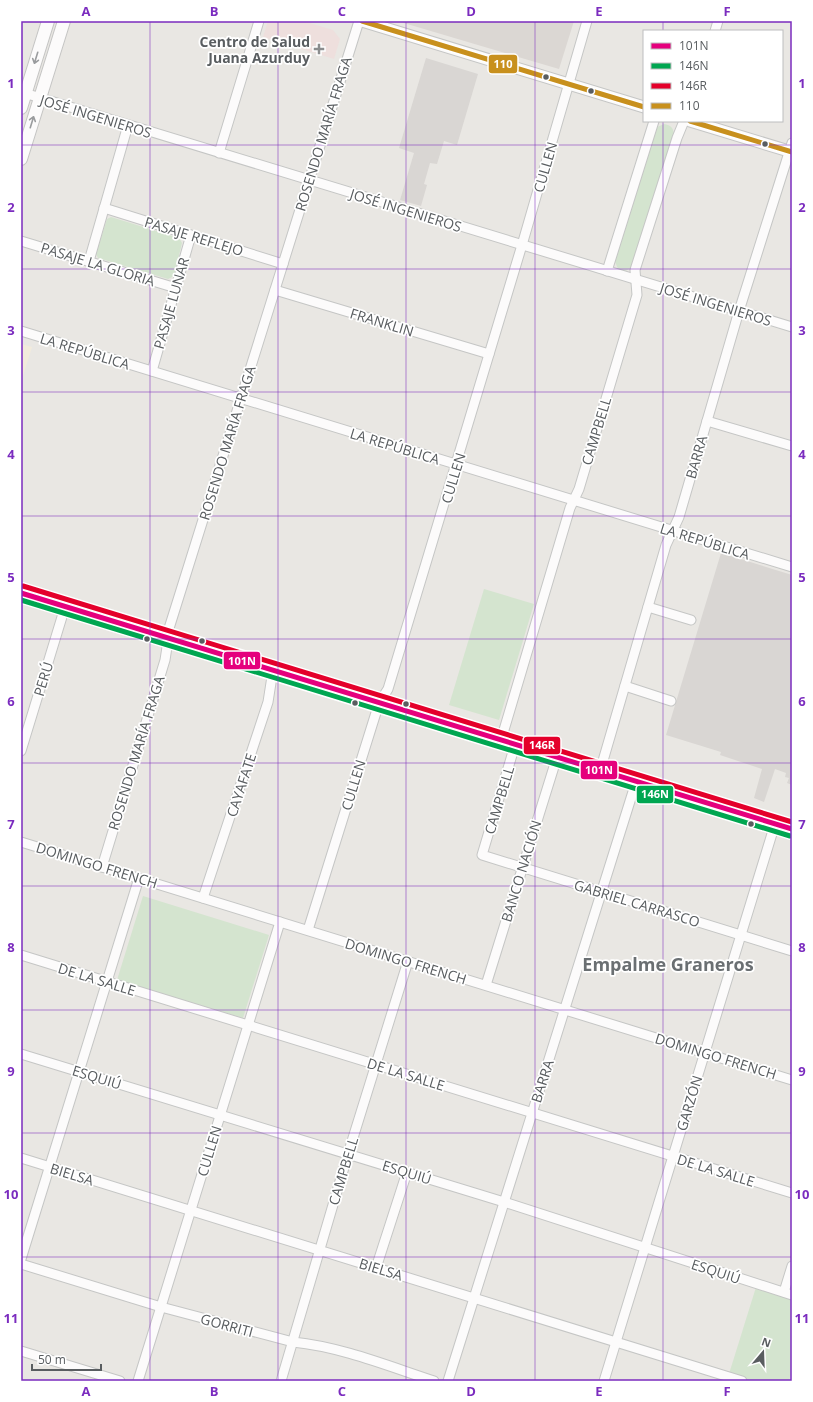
<svg xmlns="http://www.w3.org/2000/svg" width="813" height="1402" viewBox="0 0 813 1402" font-family="'Open Sans',sans-serif">
<style>
.commercial{fill:#f2ebdc}
.industrial{fill:#d9d6d3}
.education{fill:#dbd7d3}
.medical{fill:#eedfdd}
.green{fill:#d4e4cf}
.lines{fill:none;stroke-linecap:round;stroke-linejoin:round}
.minor-casing{stroke:#c5c6c5;stroke-width:11}
.tertiary-casing{stroke:#c5c6c5;stroke-width:13}
.secondary-casing{stroke:#c5c5c4;stroke-width:14}
.minor{stroke:#fcfbfb;stroke-width:9}
.tertiary{stroke:#fcfbfb;stroke-width:11}
.secondary{stroke:#fcfbfb;stroke-width:12}
.bus-1-casing{stroke:#fff;stroke-width:8}
.bus-2-casing{stroke:#fff;stroke-width:8}
.bus-3-casing{stroke:#fff;stroke-width:8}
.bus-4-casing{stroke:#fff;stroke-width:8}
.bus-1{stroke:#e5007d;stroke-width:5}
.bus-2{stroke:#00a651;stroke-width:5}
.bus-3{stroke:#e4002b;stroke-width:5}
.bus-4{stroke:#c8901d;stroke-width:5}
.oneway{stroke:#9a9c9e}
.grid{fill:none;stroke:#7b2cbf;stroke-width:1;stroke-opacity:0.55}
.poi-dot{fill:#8b8d8e;stroke:#fff;stroke-width:1.5}
.bus-dot{fill:#595d60;stroke:#fff;stroke-width:1.5}
.labels{text-anchor:middle;dominant-baseline:central;stroke-width:3.5;stroke-linejoin:round;paint-order:stroke}
.poi-label{font-size:14px;font-weight:bold;fill:#595d60;stroke:#fff;text-anchor:end}
.street-label{font-size:14px;fill:#595d60;stroke:#fff}
.district-label{font-size:18px;font-weight:bold;fill:#6a6f72;stroke:#fff}
.line-badge{stroke:#fff;stroke-width:1.5}
.badge-label{font-size:11px;text-anchor:middle;font-weight:bold;fill:#fff}
.neatline{fill:none;stroke:#7b2cbf;stroke-width:1.5}
.grid-label{font-size:13px;text-anchor:middle;font-weight:bold;fill:#7b2cbf}
</style>
<rect width="100%" height="100%" fill="#e9e7e3"/>
<polygon class="commercial" points="21,344 32,347 21,382"/>
<g class="industrial">
<polygon points="426,58 478,74 457,145 444,141 437,164 430,163 424,184 427,185 421,206 400,200 414,153 399,148"/>
<polygon points="721,553 792,575 792,785 787,783 789,778 785,777 786,773 775,769 764,802 754,798 762,769 720,755 721,752 666,735"/>
</g>
<polygon class="education" points="397,21 574,21 559,69"/>
<polygon class="medical" points="268,21 303,21 333,30 340,39 334,59 263,37"/>
<g class="green">
<path d="M664 124C670 125 673 127 674 134L631 267C627 272 623 271 618 269L614 259 655 128Z"/>
<polygon points="111,217 179,238 182,243 174,276 168,279 98,258 96,254 107,219"/>
<polygon points="484,589 534,604 499,720 449,705"/>
<polygon points="143,896 269,935 243,1018 117,980"/>
<polygon points="757,1284 792,1295 792,1371 789,1381 742,1381 728,1377"/>
</g>
<g class="lines">
<defs>
<g id="minor">
<polyline points="715,31 718,21"/>
<polyline points="21,92 792,327"/>
<polyline points="219,153 259,21"/>
<polyline points="104,208 283,264"/>
<polyline points="21,241 176,288"/>
<polyline points="89,261 128,125"/>
<polyline points="607,271 654,121"/>
<polyline points="275,290 489,354"/>
<polyline points="21,331 792,567"/>
<polyline points="152,371 191,235"/>
<polyline points="707,421 792,446"/>
<polyline points="648,607 691,620"/>
<polyline points="625,686 671,701"/>
<polyline points="501,740 570,508 579,489 637,295 635,270 677,138 684,121"/>
<polyline points="515,745 482,855 792,951"/>
<polyline points="21,751 65,607"/>
<polyline points="600,771 666,545 679,517 739,311 792,143"/>
<polyline points="21,842 792,1080"/>
<polyline points="102,867 165,660 167,647 166,638 359,21"/>
<polyline points="203,898 268,702 273,670"/>
<polyline points="308,930 379,703 388,689 522,245 587,21"/>
<polyline points="21,955 792,1193"/>
<polyline points="486,985 557,757"/>
<polyline points="21,1054 504,1202 792,1295"/>
<polyline points="21,1158 742,1381"/>
<polyline points="21,1259 139,878"/>
<path d="M21 1264 161 1307 293 1342C342 1347 388 1366 434 1381"/>
<polyline points="376,1268 407,1172"/>
<polyline points="784,1292 792,1266"/>
<polyline points="21,1351 120,1381"/>
<polyline points="138,1381 280,922"/>
<polyline points="281,1381 348,1154 408,961"/>
<polyline points="448,1381 636,782"/>
<polyline points="604,1381 775,824"/>
</g>
<g id="tertiary">
<polyline points="362,21 644,107"/>
<polyline points="690,121 792,152"/>
</g>
<g id="secondary">
<polyline points="21,108 48,21"/>
<polyline points="21,159 64,21"/>
<polyline points="21,593 792,829"/>
</g>
</defs>
<use href="#minor" class="minor-casing"/>
<use href="#tertiary" class="tertiary-casing"/>
<use href="#secondary" class="secondary-casing"/>
<use href="#minor" class="minor"/>
<use href="#tertiary" class="tertiary"/>
<use href="#secondary" class="secondary"/>
<defs>
<polyline id="bus-1" points="21,593 792,829"/>
<polyline id="bus-2" points="21,600 790,836"/>
<polyline id="bus-3" points="23,586 792,822"/>
<g id="bus-4">
<polyline points="362,21 644,107"/>
<polyline points="690,121 792,152"/>
</g>
</defs>
<use href="#bus-1" class="bus-1-casing"/>
<use href="#bus-2" class="bus-2-casing"/>
<use href="#bus-3" class="bus-3-casing"/>
<use href="#bus-4" class="bus-4-casing"/>
<use href="#bus-1" class="bus-1"/>
<use href="#bus-2" class="bus-2"/>
<use href="#bus-3" class="bus-3"/>
<use href="#bus-4" class="bus-4"/>
</g>
<defs><path id="oneway-shaft" d="M-6 0H5M1.5-3L5.5 0L1.5 3" fill="none" stroke-width="1.6" stroke-linecap="round" stroke-linejoin="round"/></defs>
<g class="oneway">
<use href="#oneway-shaft" transform="translate(36 58) rotate(107)"/>
<use href="#oneway-shaft" transform="translate(32 122) rotate(-73)"/>
</g>
<path class="grid" d="M150 21V1381M278 21V1381M406 21V1381M535 21V1381M663 21V31M663 121V1381M21 145H792M21 269H792M21 392H792M21 516H792M21 639H792M21 763H792M21 886H792M21 1010H792M21 1133H792M21 1257H792"/>
<path class="poi-dot" d="M317 43h4v4h4v4h-4v4h-4v-4h-4v-4h4z"/>
<g class="bus-dot">
<circle cx="546" cy="77" r="3.5"/>
<circle cx="591" cy="91" r="3.5"/>
<circle cx="765" cy="144" r="3.5"/>
<circle cx="147" cy="639" r="3.5"/>
<circle cx="202" cy="641" r="3.5"/>
<circle cx="355" cy="703" r="3.5"/>
<circle cx="406" cy="704" r="3.5"/>
<circle cx="751" cy="824" r="3.5"/>
</g>
<g class="labels">
<g class="poi-label">
<text x="310" y="41">Centro de Salud<tspan x="310" dy="16">Juana Azurduy</tspan></text>
</g>
<g class="street-label">
<text transform="translate(96 116) rotate(17)">JOSÉ INGENIEROS</text>
<text transform="translate(323 134) rotate(-73)">ROSENDO MARÍA FRAGA</text>
<text transform="translate(545 167) rotate(-74)">CULLEN</text>
<text transform="translate(406 210) rotate(17)">JOSÉ INGENIEROS</text>
<text transform="translate(194 236) rotate(17)">PASAJE REFLEJO</text>
<text transform="translate(98 264) rotate(17)">PASAJE LA GLORIA</text>
<text transform="translate(171 303) rotate(-74)">PASAJE LUNAR</text>
<text transform="translate(716 304) rotate(17)">JOSÉ INGENIEROS</text>
<text transform="translate(382 322) rotate(17)">FRANKLIN</text>
<text transform="translate(85 351) rotate(17)">LA REPÚBLICA</text>
<text transform="translate(596 431) rotate(-73)">CAMPBELL</text>
<text transform="translate(227 443) rotate(-73)">ROSENDO MARÍA FRAGA</text>
<text transform="translate(395 446) rotate(17)">LA REPÚBLICA</text>
<text transform="translate(696 457) rotate(-74)">BARRA</text>
<text transform="translate(453 478) rotate(-73)">CULLEN</text>
<text transform="translate(705 541) rotate(17)">LA REPÚBLICA</text>
<text transform="translate(43 679) rotate(-73)">PERÚ</text>
<text transform="translate(136 753) rotate(-73)">ROSENDO MARÍA FRAGA</text>
<text transform="translate(241 785) rotate(-72)">CAYAFATE</text>
<text transform="translate(353 785) rotate(-73)">CULLEN</text>
<text transform="translate(499 800) rotate(-73)">CAMPBELL</text>
<text transform="translate(97 865) rotate(17)">DOMINGO FRENCH</text>
<text transform="translate(521 871) rotate(-73)">BANCO NACIÓN</text>
<text transform="translate(637 903) rotate(17)">GABRIEL CARRASCO</text>
<text transform="translate(406 961) rotate(17)">DOMINGO FRENCH</text>
<text transform="translate(97 979) rotate(17)">DE LA SALLE</text>
<text transform="translate(716 1056) rotate(17)">DOMINGO FRENCH</text>
<text transform="translate(406 1074) rotate(17)">DE LA SALLE</text>
<text transform="translate(97 1077) rotate(17)">ESQUIÚ</text>
<text transform="translate(542 1081) rotate(-72)">BARRA</text>
<text transform="translate(689 1103) rotate(-73)">GARZÓN</text>
<text transform="translate(209 1151) rotate(-73)">CULLEN</text>
<text transform="translate(716 1170) rotate(17)">DE LA SALLE</text>
<text transform="translate(343 1171) rotate(-73)">CAMPBELL</text>
<text transform="translate(407 1172) rotate(17)">ESQUIÚ</text>
<text transform="translate(72 1174) rotate(17)">BIELSA</text>
<text transform="translate(381 1269) rotate(17)">BIELSA</text>
<text transform="translate(716 1271) rotate(18)">ESQUIÚ</text>
<text transform="translate(227 1325) rotate(15)">GORRITI</text>
</g>
<g class="district-label">
<text x="668" y="964">Empalme Graneros</text>
</g>
</g>
<g class="line-badge">
<rect x="488" y="54" width="30" height="20" rx="4" fill="#c8901d"/>
<rect x="223" y="651" width="38" height="19" rx="4" fill="#e5007d"/>
<rect x="523" y="736" width="38" height="19" rx="4" fill="#e4002b"/>
<rect x="580" y="760" width="38" height="20" rx="4" fill="#e5007d"/>
<rect x="636" y="785" width="38" height="19" rx="4" fill="#00a651"/>
</g>
<g class="badge-label">
<text x="503" y="68">110</text>
<text x="242" y="665">101N</text>
<text x="542" y="749">146R</text>
<text x="599" y="774">101N</text>
<text x="655" y="798">146N</text>
</g>
<rect width="813" height="1402" fill="none" stroke="#ffffff" stroke-width="44"/>
<rect x="643" y="30" width="140" height="92" fill="#ffffff" stroke="#bdbebf"/>
<rect x="651" y="43" width="20" height="6" fill="#e5007d" stroke="#bdbebf"/>
<text x="679" y="50" font-size="12" fill="#595d60">101N</text>
<rect x="651" y="63" width="20" height="6" fill="#00a651" stroke="#bdbebf"/>
<text x="679" y="70" font-size="12" fill="#595d60">146N</text>
<rect x="651" y="83" width="20" height="6" fill="#e4002b" stroke="#bdbebf"/>
<text x="679" y="90" font-size="12" fill="#595d60">146R</text>
<rect x="651" y="103" width="20" height="6" fill="#c8901d" stroke="#bdbebf"/>
<text x="679" y="110" font-size="12" fill="#595d60">110</text>
<g transform="translate(763 1352) rotate(19)" stroke="#ffffff" stroke-width="3" paint-order="stroke">
<path d="M0-3L7 15L0 10L-7 15Z" fill="#595d60"/>
<text y="-6" font-size="11" font-weight="bold" text-anchor="middle" fill="#595d60">N</text>
</g>
<path d="M32 1364v6h69v-6" fill="none" stroke="#595d60" stroke-width="2"/>
<text x="38" y="1364" font-size="12" fill="#595d60" stroke="#ffffff" stroke-width="3" paint-order="stroke">50 m</text>
<rect x="22" y="22" width="769" height="1358" class="neatline"/>
<g class="grid-label">
<text x="86" y="16">A</text>
<text x="214" y="16">B</text>
<text x="342" y="16">C</text>
<text x="471" y="16">D</text>
<text x="599" y="16">E</text>
<text x="727" y="16">F</text>
<text x="11" y="88">1</text>
<text x="802" y="88">1</text>
<text x="11" y="212">2</text>
<text x="802" y="212">2</text>
<text x="11" y="335">3</text>
<text x="802" y="335">3</text>
<text x="11" y="459">4</text>
<text x="802" y="459">4</text>
<text x="11" y="582">5</text>
<text x="802" y="582">5</text>
<text x="11" y="706">6</text>
<text x="802" y="706">6</text>
<text x="11" y="829">7</text>
<text x="802" y="829">7</text>
<text x="11" y="952">8</text>
<text x="802" y="952">8</text>
<text x="11" y="1076">9</text>
<text x="802" y="1076">9</text>
<text x="11" y="1199">10</text>
<text x="802" y="1199">10</text>
<text x="11" y="1323">11</text>
<text x="802" y="1323">11</text>
<text x="86" y="1396">A</text>
<text x="214" y="1396">B</text>
<text x="342" y="1396">C</text>
<text x="471" y="1396">D</text>
<text x="599" y="1396">E</text>
<text x="727" y="1396">F</text>
</g>
</svg>
